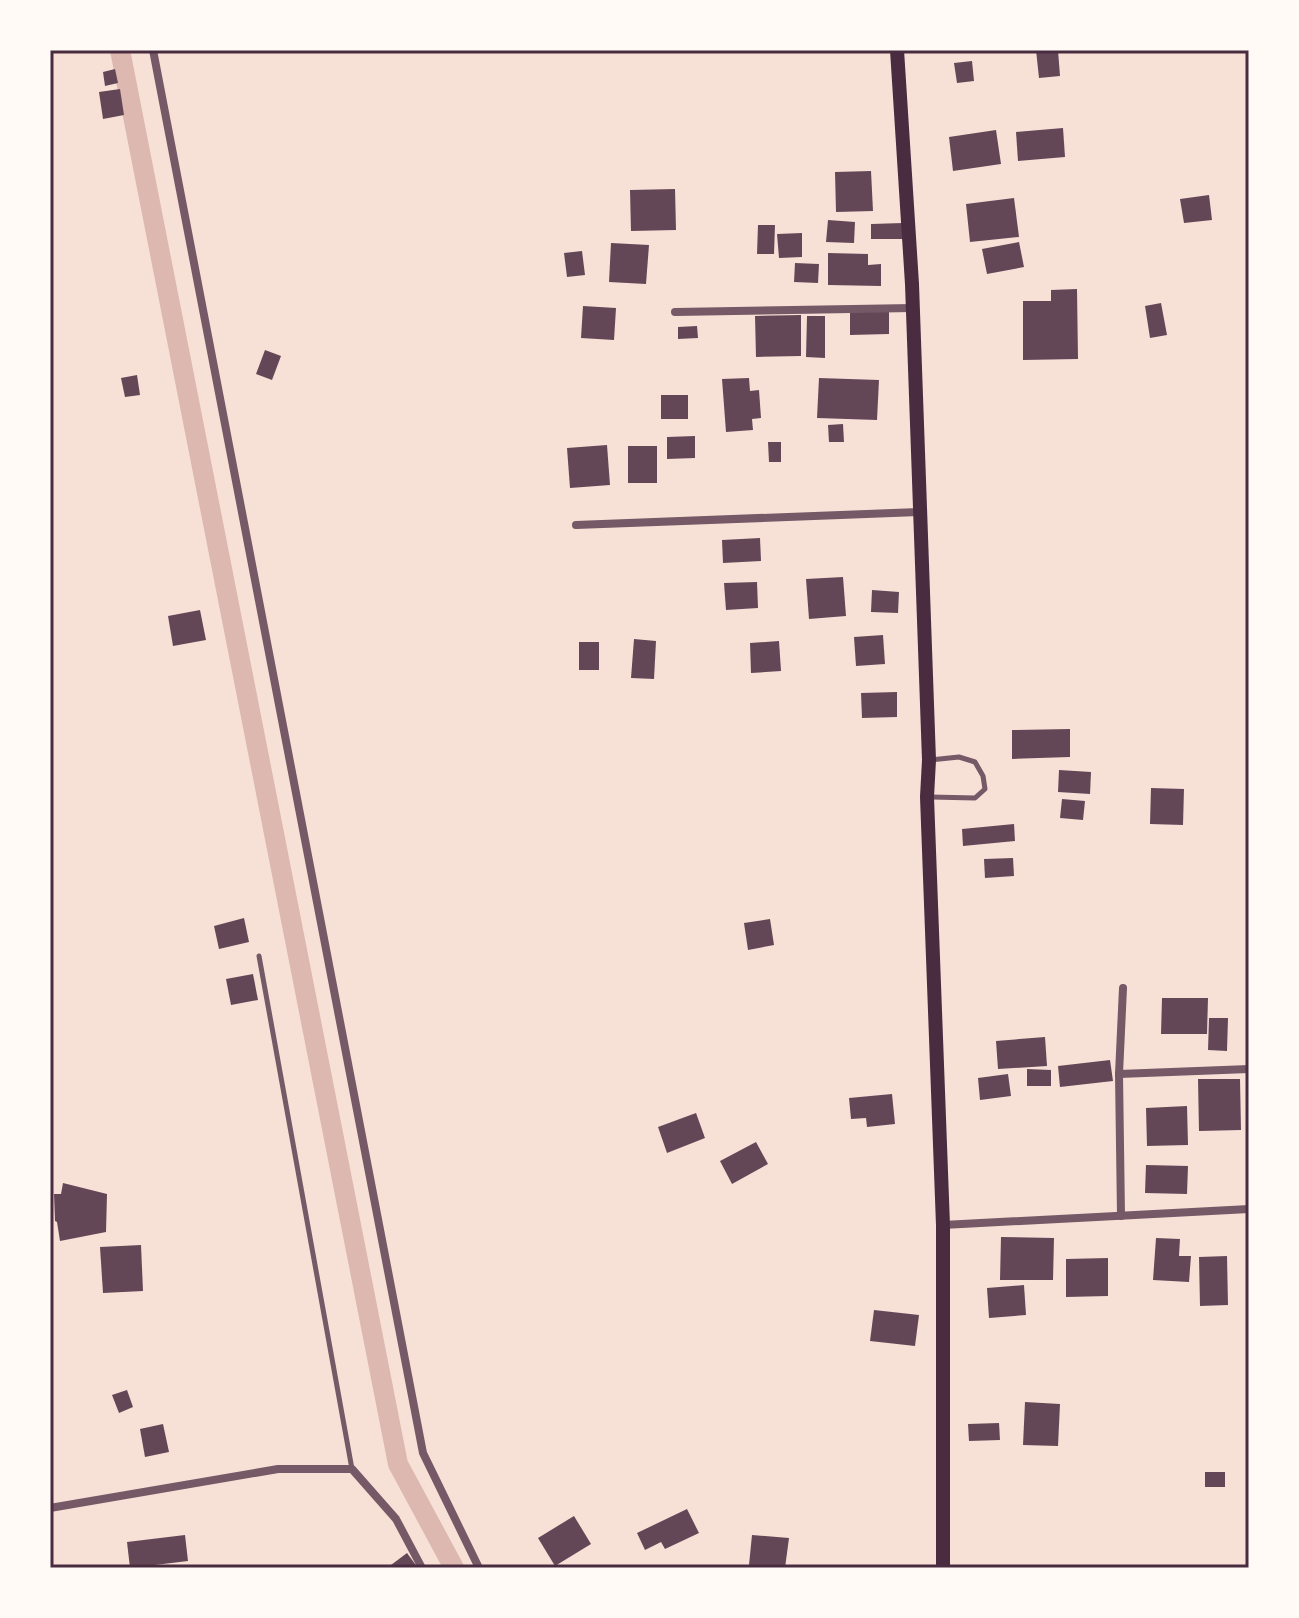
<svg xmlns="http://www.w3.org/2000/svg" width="1299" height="1618" viewBox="0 0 1299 1618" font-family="Overpass,sans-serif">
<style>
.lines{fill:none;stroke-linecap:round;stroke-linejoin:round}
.canal{stroke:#dcb8b0;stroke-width:20}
.building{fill:#644757}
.service{stroke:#755966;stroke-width:5}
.minor{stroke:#755966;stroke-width:8}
.secondary{stroke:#4a2c40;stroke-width:14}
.neatline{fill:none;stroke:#4a2c40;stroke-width:3}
</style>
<rect width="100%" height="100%" fill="#f7e1d7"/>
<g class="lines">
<polyline class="canal" points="120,50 398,1464 454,1568"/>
</g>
<g class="building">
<polygon points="1036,50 1058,50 1060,76 1039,78"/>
<polygon points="972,61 974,81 957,83 954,63"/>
<polygon points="115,69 118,83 105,86 103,72"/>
<polygon points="120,89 124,115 103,119 99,92"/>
<polygon points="1063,128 1065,157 1018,161 1016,132"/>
<polygon points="996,130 1001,164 953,171 949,137"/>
<polygon points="871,171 873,211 836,212 835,172"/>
<polygon points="675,189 676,230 631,231 630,190"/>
<polygon points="1209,195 1212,220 1184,223 1180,199"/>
<polygon points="1014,198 1019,237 970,242 966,204"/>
<polygon points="828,220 855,222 854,243 826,242"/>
<polygon points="903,223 903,239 871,239 871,224"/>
<polygon points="758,225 775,225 774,254 757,254"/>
<polygon points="802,233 802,257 779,258 777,234"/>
<polygon points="1019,242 1024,267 987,274 982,249"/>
<polygon points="611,243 649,245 646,284 609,282"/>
<polygon points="582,251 585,275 567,277 564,253"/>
<polygon points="828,253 868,254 868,265 881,264 881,286 828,285"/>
<polygon points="795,263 819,264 818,283 794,282"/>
<polygon points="1077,289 1078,359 1023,360 1023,301 1051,301 1051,290"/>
<polygon points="1161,303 1167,335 1150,338 1145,306"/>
<polygon points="583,306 616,308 614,340 581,338"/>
<polygon points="850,312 889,312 889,334 850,335"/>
<polygon points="801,315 801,356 756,357 755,316"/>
<polygon points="807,316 825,316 825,358 806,357"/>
<polygon points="697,326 698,338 678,339 678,327"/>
<polygon points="265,350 281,356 272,380 256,374"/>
<polygon points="137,375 140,395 125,397 121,378"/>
<polygon points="749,378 750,391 759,390 761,418 752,419 753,430 726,432 722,379"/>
<polygon points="819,378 879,380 877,420 817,418"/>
<rect x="661" y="395" width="27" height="24"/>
<polygon points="843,424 844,442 829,442 828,425"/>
<polygon points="695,436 695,458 667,459 667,437"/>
<polygon points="768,442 781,442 781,462 769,462"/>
<polygon points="607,445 610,485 570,488 567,448"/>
<rect x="628" y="446" width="29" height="37"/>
<polygon points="760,538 761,561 723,563 722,540"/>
<polygon points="843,577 846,616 809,619 806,579"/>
<polygon points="757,582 758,608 726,610 724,583"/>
<polygon points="872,590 899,592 898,613 871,612"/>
<polygon points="200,610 206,640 173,646 168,616"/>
<polygon points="883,635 885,664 856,666 854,637"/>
<polygon points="634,639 656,641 654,679 631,678"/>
<polygon points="779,641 781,671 751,673 750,643"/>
<rect x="579" y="642" width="20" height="28"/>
<polygon points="897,692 897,717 862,718 861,693"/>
<polygon points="1070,729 1070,757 1012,759 1012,730"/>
<polygon points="1059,770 1091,772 1090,794 1058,792"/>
<polygon points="1151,788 1184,789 1183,825 1150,824"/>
<polygon points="1062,799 1085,801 1083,820 1060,818"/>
<polygon points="1014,824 1015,841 963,846 962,829"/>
<polygon points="1013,858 1014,876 985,878 984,859"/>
<polygon points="244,918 249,942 219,949 214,926"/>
<polygon points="770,919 774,945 748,950 744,923"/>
<polygon points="253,974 258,1000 231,1005 226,979"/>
<polygon points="1162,998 1208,998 1207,1034 1161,1034"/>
<polygon points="1209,1018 1228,1018 1227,1051 1208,1050"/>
<polygon points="1045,1037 1047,1066 998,1069 996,1041"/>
<polygon points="1110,1060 1113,1081 1060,1087 1058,1066"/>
<polygon points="1027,1069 1051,1070 1051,1086 1027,1086"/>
<polygon points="1008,1074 1011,1096 980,1100 978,1078"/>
<polygon points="1198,1079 1240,1079 1241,1130 1199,1131"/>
<polygon points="892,1094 895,1124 867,1127 866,1118 851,1119 849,1098"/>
<polygon points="1187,1106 1188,1145 1147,1146 1146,1108"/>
<polygon points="696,1113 705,1138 667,1153 658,1127"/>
<polygon points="756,1142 768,1164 732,1184 720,1161"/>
<polygon points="1146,1165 1188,1166 1187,1194 1145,1193"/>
<polygon points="63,1183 107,1194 106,1232 60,1241 57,1222 55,1221 54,1194 61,1194"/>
<polygon points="1001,1237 1054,1238 1053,1280 1000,1280"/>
<polygon points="1156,1238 1180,1239 1179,1256 1191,1256 1189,1282 1153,1280"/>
<polygon points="141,1245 143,1291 103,1293 100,1247"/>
<polygon points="1227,1256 1228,1305 1200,1306 1199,1257"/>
<polygon points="1108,1258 1108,1296 1066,1297 1066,1259"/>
<polygon points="1024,1285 1026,1315 989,1318 987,1288"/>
<polygon points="874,1310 919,1315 915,1346 870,1341"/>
<polygon points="127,1390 133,1407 119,1413 112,1395"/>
<polygon points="1025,1402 1060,1404 1058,1446 1023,1445"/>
<polygon points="999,1423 1000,1440 969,1441 968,1424"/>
<polygon points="163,1424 169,1452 145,1457 140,1429"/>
<rect x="1205" y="1472" width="20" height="15"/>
<polygon points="687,1509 699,1533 665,1549 661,1542 645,1550 637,1533"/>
<polygon points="574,1516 591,1544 555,1566 538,1538"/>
<polygon points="185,1535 188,1561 130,1568 127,1542"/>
<polygon points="752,1535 789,1538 785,1568 749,1565"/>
<polygon points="407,1553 418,1568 387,1568"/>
</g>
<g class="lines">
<g class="service">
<polyline points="930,760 959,757 975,762 983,776 985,789 975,798 931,797"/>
<polyline points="259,956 352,1469"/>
</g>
<g class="minor">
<polyline points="153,50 423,1453 479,1568"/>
<polyline points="675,312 913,308"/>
<polyline points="576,525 919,512"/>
<polyline points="1119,1074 1249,1069"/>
<polyline points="1121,1216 1119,1074 1123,988"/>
<polyline points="943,1225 1249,1209"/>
<polyline points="50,1508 278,1469 352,1469 396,1519 422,1568"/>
</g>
<polyline class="secondary" points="897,50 912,284 929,760 927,797 943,1225 943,1568"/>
</g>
<rect width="1299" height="1618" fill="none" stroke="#fffaf5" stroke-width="104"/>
<rect x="52" y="52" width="1195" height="1514" class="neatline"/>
</svg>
